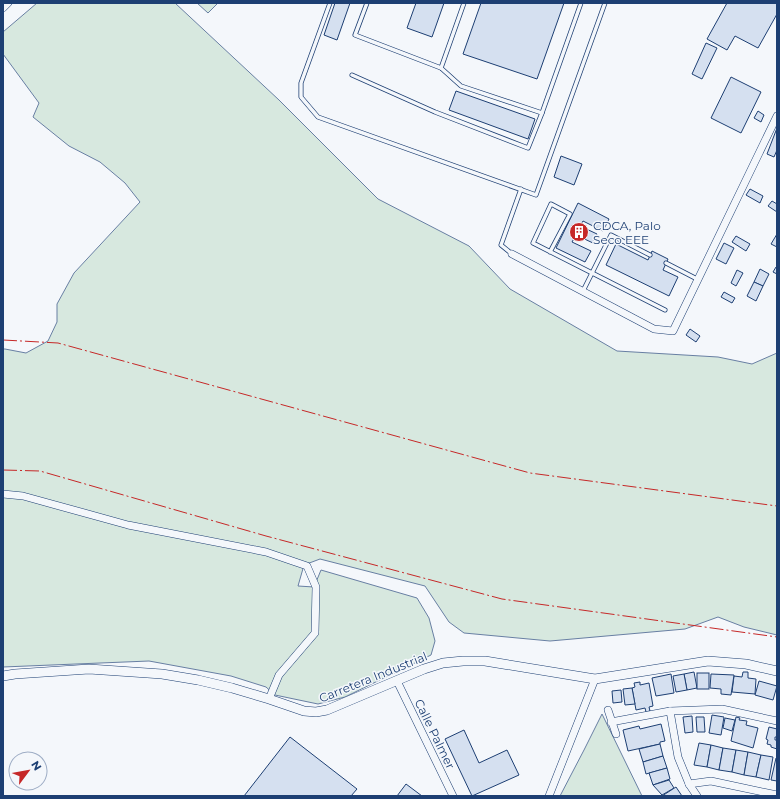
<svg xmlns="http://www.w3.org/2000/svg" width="780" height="799" viewBox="0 0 780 799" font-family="Montserrat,sans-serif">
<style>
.green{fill:#d7e8df;stroke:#687fa3}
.building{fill:#d5e0f0;stroke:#1d3f73}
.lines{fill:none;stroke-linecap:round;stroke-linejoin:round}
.service-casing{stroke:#1d3f73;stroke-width:5}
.minor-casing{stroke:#1d3f73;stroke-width:8}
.tertiary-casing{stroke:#1d3f73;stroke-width:10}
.service{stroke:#f4f7fb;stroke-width:3.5}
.minor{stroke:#f4f7fb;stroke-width:7}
.tertiary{stroke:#f4f7fb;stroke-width:9}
.power{stroke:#c62828;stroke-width:1;stroke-dasharray:14 3 2 3;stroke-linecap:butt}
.labels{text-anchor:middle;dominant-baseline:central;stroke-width:3;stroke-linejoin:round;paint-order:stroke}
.poi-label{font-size:12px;fill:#1d3f73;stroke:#f4f7fb;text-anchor:start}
.street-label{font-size:12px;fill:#1d3f73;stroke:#f4f7fb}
</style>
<rect width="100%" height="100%" fill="#f4f7fb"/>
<g class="green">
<polygon points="37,3 175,3 279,100 378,199 469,246 510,289 617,351 718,357 752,364 777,353 777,635 744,627 718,617 685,629 550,641 464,633 449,622 425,586 320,559 304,565 298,586 314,587 321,570 417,598 429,618 435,641 431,655 345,697 318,704 275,695 266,687 231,676 149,661 3,667 3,349 5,349 26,353 48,341 57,322 57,304 74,273 140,202 125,183 100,162 69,146 33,117 39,103 3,54 3,32"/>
<polygon points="197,3 218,3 208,13"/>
<polygon points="602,714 642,796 560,796 584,750"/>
</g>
<g class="building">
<polygon points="335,3 350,3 337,40 324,35"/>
<polygon points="416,3 444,3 432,37 407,28"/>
<polygon points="481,3 564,3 537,79 463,54"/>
<polygon points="727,3 777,3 777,14 758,48 735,36 727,50 707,39"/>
<polygon points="706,43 717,48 702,79 692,74"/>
<polygon points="731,77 761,92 741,133 711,118"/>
<polygon points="456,91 535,119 528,139 449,110"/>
<polygon points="758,111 764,115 761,122 754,118"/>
<polygon points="777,128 777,150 774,157 767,154"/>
<polygon points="561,156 582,164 574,185 554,177"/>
<polygon points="750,189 763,196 760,203 746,195"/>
<polygon points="772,201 777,204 777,212 768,206"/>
<polygon points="578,203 609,219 603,231 583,221 580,226 597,234 593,243 576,235 572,242 591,251 585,262 556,248"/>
<polygon points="777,234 777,247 771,244"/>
<polygon points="736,236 750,244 746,251 732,242"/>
<polygon points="724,243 734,248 726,264 716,259"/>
<polygon points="616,244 648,260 652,251 668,259 663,270 678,277 669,296 606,265"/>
<polygon points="776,267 777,267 777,274 773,272"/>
<polygon points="760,269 769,274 763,286 754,282"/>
<polygon points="737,270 743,273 736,286 731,283"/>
<polygon points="754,282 763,286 756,301 747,296"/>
<polygon points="724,292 735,298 732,303 721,297"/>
<polygon points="690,329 700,336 696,342 686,335"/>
<polygon points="694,672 697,688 687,690 684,674"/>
<polygon points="743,672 748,672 748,678 756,679 755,694 732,692 734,676 742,677"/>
<rect x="697" y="673" width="12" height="16"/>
<polygon points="671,674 674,693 656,696 652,678"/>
<polygon points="684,674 687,690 676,692 673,676"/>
<polygon points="711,674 734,675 731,695 721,694 721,689 710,688"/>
<polygon points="759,681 777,686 773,700 755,695"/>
<polygon points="640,682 640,685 649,683 653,706 649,707 650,711 646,712 645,708 636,710 632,688 635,687 634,683"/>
<polygon points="632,688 635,704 625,705 623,689"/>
<polygon points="621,690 622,702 613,703 612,691"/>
<polygon points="712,715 724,717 721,735 709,733"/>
<polygon points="692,716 693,732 685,733 683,717"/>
<polygon points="696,717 704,717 705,732 697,732"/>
<polygon points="736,717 740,718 739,720 747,721 746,725 758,728 753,748 731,741"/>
<polygon points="725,718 735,720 732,731 723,728"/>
<polygon points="661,724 665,741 660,742 660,744 628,751 623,730 639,726 640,729"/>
<polygon points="769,727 777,729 777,737 775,737 775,740 777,740 777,749 771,747 771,745 767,744 768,740 766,739"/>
<polygon points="464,730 479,763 507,750 519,775 472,796 445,739"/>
<polygon points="290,737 357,789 351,796 244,796"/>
<polygon points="699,743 711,745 707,767 694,765"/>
<polygon points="660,744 663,756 643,762 639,749"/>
<polygon points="711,745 723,748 719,770 707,767"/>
<polygon points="723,748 736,750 732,772 719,770"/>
<polygon points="736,750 748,752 744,775 732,772"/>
<polygon points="748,752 761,755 756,777 744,775"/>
<polygon points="761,755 773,757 769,780 756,777"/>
<polygon points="663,756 667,768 646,774 643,762"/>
<polygon points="776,758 777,758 777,781 771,780"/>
<polygon points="667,768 670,779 653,785 649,773"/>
<polygon points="669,780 674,788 662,795 653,785"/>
<polygon points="406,784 422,796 397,796"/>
<polygon points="676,787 682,796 662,796"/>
</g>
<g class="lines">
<defs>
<g id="service">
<polyline points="330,3 301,83 301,97 318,117 536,195 605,3"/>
<polyline points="367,3 355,35 441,68 464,3"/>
<polyline points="441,68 461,86 542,113"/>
<polyline points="352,75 435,112 528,148 542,113 581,3"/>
<polyline points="550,252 570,214 551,204 533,243 665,310"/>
<polyline points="512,254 501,245 521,189"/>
<polyline points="666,263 697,279"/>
<polyline points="583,291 611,235 650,255"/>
</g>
<g id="minor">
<polyline points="3,8 8,3"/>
<polyline points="512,254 654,329 673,331 777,116"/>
<polyline points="3,494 23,496 128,525 266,552 307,566 316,587 315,633 279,675 269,699"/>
<polyline points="397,681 453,796"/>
<polyline points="608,710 616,734"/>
<polyline points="670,711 678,757 689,784 697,796"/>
<polyline points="611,722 670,711 722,709 777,721"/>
<polyline points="689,784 711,781 777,795"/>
<polyline points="549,796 595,679"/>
</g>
<polyline id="tertiary" points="3,676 15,674 89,669 162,674 198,680 232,688 269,699 304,711 316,712 327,710 424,669 443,663 463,661 485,661 595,679 708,661 746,664 777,671"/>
</defs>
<use href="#service" class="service-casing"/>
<use href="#minor" class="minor-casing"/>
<use href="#tertiary" class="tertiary-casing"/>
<use href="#service" class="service"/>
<use href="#minor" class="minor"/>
<use href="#tertiary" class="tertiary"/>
<g class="power">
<polyline points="3,340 58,343 530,473 777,506"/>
<polyline points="3,470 40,471 266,536 502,599 777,637"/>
</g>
</g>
<defs>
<symbol id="building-disc" viewBox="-11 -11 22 22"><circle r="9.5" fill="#c62828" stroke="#f4f7fb"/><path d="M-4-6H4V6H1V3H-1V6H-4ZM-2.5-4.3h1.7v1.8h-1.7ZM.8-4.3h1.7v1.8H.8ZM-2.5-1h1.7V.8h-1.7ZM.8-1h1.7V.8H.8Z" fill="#fff"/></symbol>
</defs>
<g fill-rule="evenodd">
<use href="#building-disc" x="568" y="221" width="22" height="22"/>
</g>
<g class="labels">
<g class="poi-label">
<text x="593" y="225">CDCA, Palo<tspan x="593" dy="14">Seco EEE</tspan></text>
</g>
<g class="street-label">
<text transform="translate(373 677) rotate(-22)">Carretera Industrial</text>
<text transform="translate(435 734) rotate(64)">Calle Palmer</text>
</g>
</g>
<rect width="780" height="799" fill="none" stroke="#1d3f73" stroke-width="8"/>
<g transform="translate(28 771) rotate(58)"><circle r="19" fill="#f4f7fb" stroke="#9eadc5"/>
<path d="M0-3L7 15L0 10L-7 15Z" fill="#c62828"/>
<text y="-6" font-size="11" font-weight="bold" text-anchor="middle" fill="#1d3f73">N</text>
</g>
</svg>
